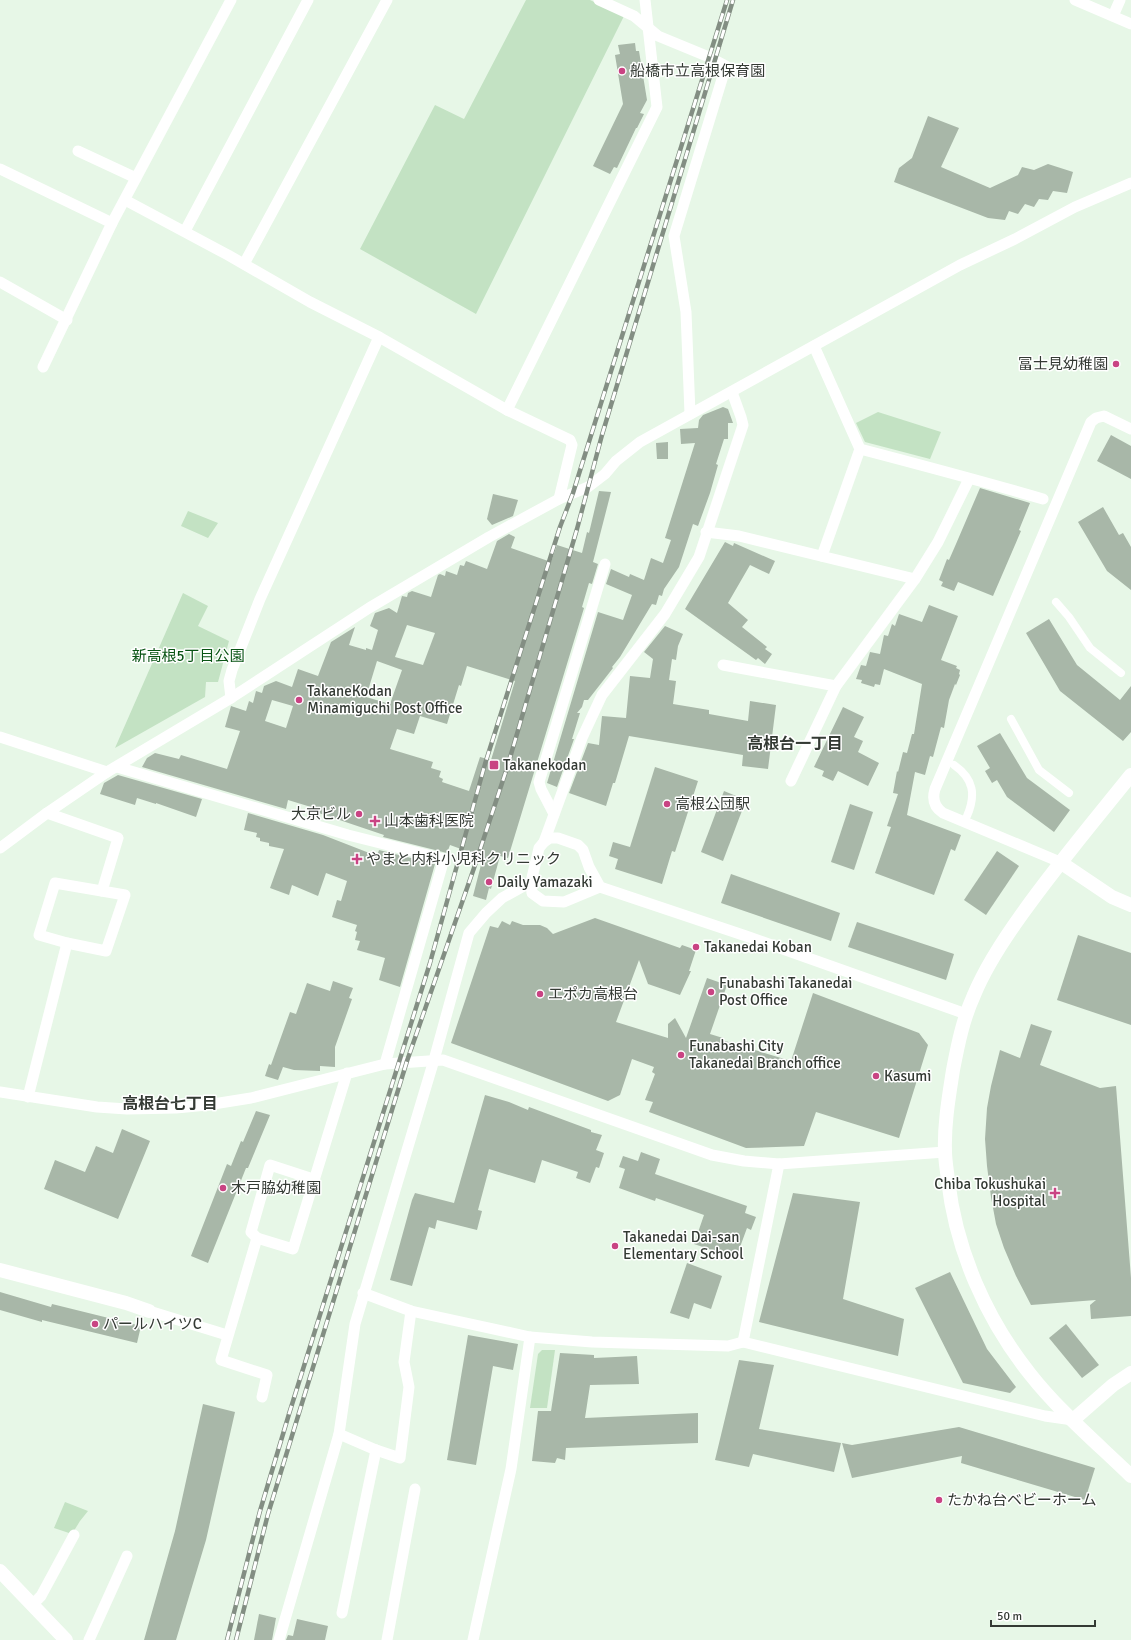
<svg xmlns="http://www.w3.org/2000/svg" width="1131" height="1640" viewBox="0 0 1131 1640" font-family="Signika,'Noto Sans JP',sans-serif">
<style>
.green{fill:#c3e2c3}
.building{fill:#a8b7a8;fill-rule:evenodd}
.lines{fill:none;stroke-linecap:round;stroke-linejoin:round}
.pedestrian{stroke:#fff;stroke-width:8}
.minor{stroke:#fff;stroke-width:11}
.tertiary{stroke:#fff;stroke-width:14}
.rail-casing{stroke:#838e83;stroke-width:4.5}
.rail{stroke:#fff;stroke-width:3;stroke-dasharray:9;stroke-linecap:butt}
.poi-dot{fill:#c94383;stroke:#fff;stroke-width:1.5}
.labels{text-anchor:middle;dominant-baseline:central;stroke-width:3;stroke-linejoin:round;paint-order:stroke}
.poi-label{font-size:15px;fill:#343a34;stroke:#fff;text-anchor:start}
.park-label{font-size:15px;fill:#095414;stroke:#fff}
.neighbourhood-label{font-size:16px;font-weight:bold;fill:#343a34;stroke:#fff}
</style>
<rect width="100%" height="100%" fill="#e7f7e7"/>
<g class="green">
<polygon points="526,0 590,0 624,16 476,314 360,249 435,105 464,119"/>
<polygon points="878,412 941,432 930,459 865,442 856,423"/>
<polygon points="188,511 218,523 208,538 181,526"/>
<polygon points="183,593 208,606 198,626 229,641 218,682 206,682 205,697 115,748"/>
<polygon points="542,1350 555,1350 547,1408 530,1408 538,1354"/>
<polygon points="65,1502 88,1511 80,1521 72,1534 54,1528"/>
</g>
<g class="building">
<polygon points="635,43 636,51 639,51 647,100 640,113 644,114 637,128 636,128 617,168 614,167 610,174 593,166 623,104 615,55 620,54 618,45"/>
<polygon points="928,116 959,128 941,167 990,188 1018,175 1022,167 1034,170 1048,164 1073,172 1067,193 1053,191 1048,200 1039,199 1034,207 1025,204 1018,214 1009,211 1005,220 988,218 894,182 899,168 912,158"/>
<polygon points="723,407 728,409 733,423 728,423 728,439 724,439 716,464 718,465 710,493 698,526 693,524 679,567 664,589 662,596 659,595 656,605 652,604 620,657 612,667 613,668 588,700 584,700 582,707 577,713 580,713 572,739 574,739 557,787 547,783 598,612 623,620 632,595 606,584 611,569 629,577 630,574 644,580 651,558 663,563 671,540 665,538 695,443 681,444 680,429 698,428 699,420 703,415"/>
<polygon points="1111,435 1131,446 1131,479 1097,461"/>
<polygon points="668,442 668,459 657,459 656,443"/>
<polygon points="980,488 1030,503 1019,530 1021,531 993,596 958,582 954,591 941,586 943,582 939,580 947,559 949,560 956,544"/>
<path d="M599 491 611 492 593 562 598 564 592 584 589 583 582 607 584 608 508 858 500 856 491 889 489 888 486 900 473 896 483 857 450 845 447 853 383 837 384 835 310 810 311 807 288 800 286 809 142 767 147 758 155 753 179 759 181 755 227 769 240 731 225 727 231 706 246 711 249 701 253 703 256 691 262 693 264 686 276 681 292 687 298 669 318 676 331 642 355 627 349 645 366 650V648L372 650 378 630 370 626 375 613 389 608 397 613 402 596 407 597 408 593 412 591 431 597 438 575 440 574 445 576 446 571 457 575 460 565 464 566 466 561 487 569 497 541 509 534 515 537 511 548 551 562 557 545 582 553 587 532 589 533ZM407 625 435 633 423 665 395 657ZM377 661 402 670 390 704 366 697ZM467 666 515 681 491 760 480 757 469 791 442 782 443 779 439 777 441 771 431 768 433 762 390 749 397 729 414 734 420 716 447 724 459 685 461 686ZM272 700 293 706 286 728 265 721Z"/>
<polygon points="493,494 518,500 513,516 492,525 487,519"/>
<polygon points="1103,507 1119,535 1123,533 1131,547 1131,590 1107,571 1078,522"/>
<polygon points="725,542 733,546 734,543 775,561 769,574 750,565 728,603 748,620 742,627 767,647 765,649 772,654 765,664 758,658 756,660 685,609"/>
<polygon points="929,605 958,616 941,660 957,666 956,668 960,670 959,674 960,675 956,685 955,684 949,700 944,728 941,727 933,757 930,756 925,775 915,772 907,815 961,835 955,851 951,849 934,895 875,873 891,827 887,826 898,794 893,793 897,771 898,772 903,752 907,753 912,734 914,734 922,684 884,669 880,685 875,684 874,687 861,683 862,680 856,679 861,665 866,666 870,652 880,654 884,635 888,636 892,624 895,626 899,614 922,622"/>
<polygon points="1049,619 1077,665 1120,700 1131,686 1131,732 1123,741 1060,691 1026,633"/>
<polygon points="665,626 683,634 678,646 676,660 672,659 669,680 676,681 673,704 709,710 709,714 748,721 750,701 776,705 768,769 742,766 743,755 629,736 615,783 613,783 606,806 569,793 588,743 599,745 602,716 626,718 630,676 650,678 653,659 644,652"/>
<polygon points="843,707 864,717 854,737 863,741 858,752 879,763 868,786 838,771 833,781 822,776 824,771 814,767"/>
<polygon points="1000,733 1027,778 1070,810 1054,832 1007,797 997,780 992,783 985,771 990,768 977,746"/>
<polygon points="655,767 698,781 675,852 672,851 662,884 615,869 618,859 609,856 613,842 630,847"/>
<polygon points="118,775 202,799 196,817 156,803 156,804 137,798 135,805 100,794 104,783"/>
<polygon points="724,791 746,800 723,861 701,852"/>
<polygon points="850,804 873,812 854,870 831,862"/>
<polygon points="248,813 323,835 377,856 379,850 435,864 400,987 379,980 385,958 357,950 360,941 355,940 357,932 355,931 357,925 332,917 337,900 341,901 347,881 326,873 318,896 292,885 289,895 270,888 284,849 269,846 269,843 260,841 260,838 256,837 257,833 244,830"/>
<polygon points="997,851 1019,866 986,915 964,900"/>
<polygon points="731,874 840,913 831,941 721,903"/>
<polygon points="595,918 680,948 682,945 696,950 689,971 691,971 680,995 648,984 639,960 616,1022 668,1038 668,1024 675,1018 686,1038 707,978 727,985 710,1034 723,1038 722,1040 791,1061 813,993 919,1033 928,1045 899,1138 816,1112 804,1146 746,1148 649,1112 653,1102 645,1100 655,1074 652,1072 654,1067 632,1059 620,1095 608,1101 451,1043 490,926 498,928 502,921 510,925 512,921 523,925 540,925 547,928 553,934"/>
<polygon points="857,922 954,954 946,980 848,947"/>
<polygon points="1078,935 1131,953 1131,1025 1057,1000"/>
<polygon points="333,981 353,988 349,998 352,999 335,1047 335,1067 320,1066 320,1071 294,1070 283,1067 278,1080 265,1076 269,1064 271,1065 290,1012 296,1014 307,983 330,991"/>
<polygon points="1031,1024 1052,1031 1040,1065 1100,1088 1116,1086 1131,1278 1131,1316 1091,1319 1090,1305 1096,1300 1031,1305 1016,1276 1004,1248 996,1224 991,1197 987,1166 985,1139 987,1108 991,1086 1000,1050 1020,1058"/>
<polygon points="485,1095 509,1102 528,1110 529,1107 591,1130 591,1132 602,1135 596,1150 604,1153 599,1168 596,1167 590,1183 576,1178 578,1172 542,1160 535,1183 489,1169 478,1210 482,1211 477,1230 437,1220 435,1229 429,1227 412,1286 390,1280 412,1200 415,1193 454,1203"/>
<polygon points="256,1111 270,1115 248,1168 246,1168 208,1263 191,1256 227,1164 231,1166 241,1141 243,1142"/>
<polygon points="122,1129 150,1141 118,1219 44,1189 55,1160 85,1172 96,1146 113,1153"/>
<polygon points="641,1152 660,1159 655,1174 747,1206 745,1213 756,1217 751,1230 747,1228 736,1258 694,1244 704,1215 656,1198 655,1201 619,1188 625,1169 619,1167 623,1156 638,1161"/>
<polygon points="793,1193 860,1202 843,1299 904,1319 898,1356 759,1322"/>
<polygon points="687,1263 722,1276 711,1309 694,1303 689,1319 670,1313"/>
<polygon points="950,1272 987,1349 1016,1387 1010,1393 963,1383 915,1288"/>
<polygon points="0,1292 51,1307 52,1304 141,1326 137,1343 42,1320 42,1322 0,1310"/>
<polygon points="1066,1324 1099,1365 1082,1378 1049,1338"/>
<polygon points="468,1335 518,1344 513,1370 493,1366 476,1465 447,1460"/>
<polygon points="560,1353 594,1355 594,1358 637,1356 639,1384 590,1385 585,1418 698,1413 698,1443 566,1448 565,1460 557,1458 555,1463 532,1461 538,1411 551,1411"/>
<polygon points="739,1360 774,1365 759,1429 841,1443 834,1472 753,1454 749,1467 715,1460"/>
<polygon points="203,1404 235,1412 206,1540 176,1640 144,1640 175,1531"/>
<polygon points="959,1427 1095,1468 1085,1500 961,1463 962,1456 852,1478 842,1443 852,1445"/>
<polygon points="259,1614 276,1618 272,1640 254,1640"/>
<polygon points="297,1619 328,1626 325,1640 286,1640 288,1635 293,1636"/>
</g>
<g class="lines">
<g class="pedestrian">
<polyline points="1056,602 1069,617 1090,648 1121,673"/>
<polyline points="1011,719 1039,770 1069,793"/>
<path d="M954 765C974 779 976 795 967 816"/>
</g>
<g class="minor">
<polyline points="599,0 634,16 658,36 709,57 726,66 674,236 686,312 690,414"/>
<polyline points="1075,0 1131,24"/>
<polyline points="1113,16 1120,0"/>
<polyline points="78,151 136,178"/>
<polyline points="0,169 112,223"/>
<polyline points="125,200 228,255 310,302 379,337 507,410 570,440 572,445 559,499"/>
<polyline points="185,231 308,0"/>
<polyline points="244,264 387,0"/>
<polyline points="0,282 67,320"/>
<path d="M814 346 860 449C921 465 982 481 1043 499"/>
<polyline points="43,367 112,223 231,0"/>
<polyline points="507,410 657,107 645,0"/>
<polyline points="706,532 739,536 915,579"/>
<polyline points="822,556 860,449"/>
<polyline points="723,665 836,686"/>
<polyline points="231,698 229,681 232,670 260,599 379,337"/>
<polyline points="0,737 107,772"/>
<polyline points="117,767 348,835 444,859 385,1064"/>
<polyline points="791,781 836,686 915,579 938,542 969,479"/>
<polyline points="47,813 118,838 102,891"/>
<polyline points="554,814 541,789 539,782 605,564"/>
<polyline points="544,842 582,738 602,695 665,614 699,557 743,425 741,417 732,392"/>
<polyline points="0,848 47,813 107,772 231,698 369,608 489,537 559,499 588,487 605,474 616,461 640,442 960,265 1015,239 1075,207 1131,183"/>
<path d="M1060 862 943 813C934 807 932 799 935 789L1091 422 1096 418 1104 416 1131 429"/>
<polygon points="55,883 125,895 106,951 67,943 39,935"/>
<polyline points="600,887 589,867 583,850 578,845 558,838 550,838 544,842 539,848 531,882 532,893 543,901 564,902 600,887 746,936 966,1014"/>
<polyline points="0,1092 97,1107 127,1109 176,1108 207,1105 251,1098 385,1064 443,1060 712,1155 744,1161 779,1164 945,1152"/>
<polyline points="28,1097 67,943"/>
<polyline points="257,1238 251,1232 270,1165 313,1179"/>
<polyline points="363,1293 411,1311 530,1337 592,1342 728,1346 743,1342 1045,1416 1073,1420"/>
<polyline points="149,1311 227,1335"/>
<polyline points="743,1342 779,1164"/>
<polyline points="262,1397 267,1375 221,1360 257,1238 293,1249 347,1073"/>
<polyline points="339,1434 376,1450 400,1458 409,1387 404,1362 411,1311"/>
<polyline points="32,1605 41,1596 74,1535"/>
<polyline points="342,1613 376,1450"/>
<polyline points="89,1640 127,1556"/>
<polyline points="279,1640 339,1434 355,1324 434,1060 469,933 486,913 502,898 531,882"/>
<polyline points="387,1640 415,1489"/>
<polyline points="473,1640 511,1469 530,1337"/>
</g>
<g class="tertiary">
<path d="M1131 775C1094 821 1056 866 1022 914 1004 939 986 966 974 995 963 1019 958 1044 953 1070 949 1096 944 1124 945 1151 945 1161 947 1170 948 1180 956 1250 986 1319 1030 1374 1059 1411 1097 1443 1131 1476"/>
<polyline points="1060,862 1112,897 1131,905"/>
<polyline points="0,1270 126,1303 149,1311"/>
<polyline points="1073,1420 1113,1385 1131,1373"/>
<polyline points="0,1571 66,1640"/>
</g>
<defs>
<g id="rail">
<polyline points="227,1640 260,1511 289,1414 430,963 485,764 560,527 573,493 727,0"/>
<polyline points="236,1640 268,1514 407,1061 474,868 507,768 577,529 602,435 733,0"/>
</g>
</defs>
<use href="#rail" class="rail-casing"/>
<use href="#rail" class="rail"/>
</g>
<g class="poi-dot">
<circle cx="622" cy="71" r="4"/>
<circle cx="1116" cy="364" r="4"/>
<circle cx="299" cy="700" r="4"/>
<rect x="489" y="760" width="10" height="10" rx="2"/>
<circle cx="667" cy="804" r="4"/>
<circle cx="359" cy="814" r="4"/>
<path d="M373 815h4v4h4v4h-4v4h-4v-4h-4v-4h4z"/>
<path d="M355 853h4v4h4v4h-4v4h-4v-4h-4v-4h4z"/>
<circle cx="489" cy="882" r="4"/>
<circle cx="696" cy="947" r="4"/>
<circle cx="711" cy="992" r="4"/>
<circle cx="540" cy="994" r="4"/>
<circle cx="681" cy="1055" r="4"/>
<circle cx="876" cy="1076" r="4"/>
<circle cx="223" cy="1188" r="4"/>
<path d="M1053 1187h4v4h4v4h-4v4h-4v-4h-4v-4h4z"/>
<circle cx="615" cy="1246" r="4"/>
<circle cx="95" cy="1324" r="4"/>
<circle cx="939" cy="1500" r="4"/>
</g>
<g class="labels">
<g class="poi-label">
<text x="630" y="71">船橋市立高根保育園</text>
<text x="1108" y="364" text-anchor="end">冨士見幼稚園</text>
<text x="307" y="691">TakaneKodan<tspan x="307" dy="17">Minamiguchi Post Office</tspan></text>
<text x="503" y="765">Takanekodan</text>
<text x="675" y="804">高根公団駅</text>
<text x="351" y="814" text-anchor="end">大京ビル</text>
<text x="384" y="821">山本歯科医院</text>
<text x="366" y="859">やまと内科小児科クリニック</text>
<text x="497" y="882">Daily Yamazaki</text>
<text x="704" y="947">Takanedai Koban</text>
<text x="719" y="983">Funabashi Takanedai<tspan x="719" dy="17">Post Office</tspan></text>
<text x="548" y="994">エポカ高根台</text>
<text x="689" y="1046">Funabashi City<tspan x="689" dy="17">Takanedai Branch office</tspan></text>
<text x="884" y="1076">Kasumi</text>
<text x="1046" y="1184" text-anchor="end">Chiba Tokushukai<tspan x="1046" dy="17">Hospital</tspan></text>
<text x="231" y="1188">木戸脇幼稚園</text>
<text x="623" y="1237">Takanedai Dai-san<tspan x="623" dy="17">Elementary School</tspan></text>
<text x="103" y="1324">パールハイツC</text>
<text x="947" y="1500">たかね台ベビーホーム</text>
</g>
<g class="park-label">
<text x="188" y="656">新高根5丁目公園</text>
</g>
<g class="neighbourhood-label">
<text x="795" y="744">高根台一丁目</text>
<text x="170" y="1104">高根台七丁目</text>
</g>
</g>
<path d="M991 1620v6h104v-6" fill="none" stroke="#343a34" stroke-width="2"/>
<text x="997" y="1620" font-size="12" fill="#343a34" stroke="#ffffff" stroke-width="3" paint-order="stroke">50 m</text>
</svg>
